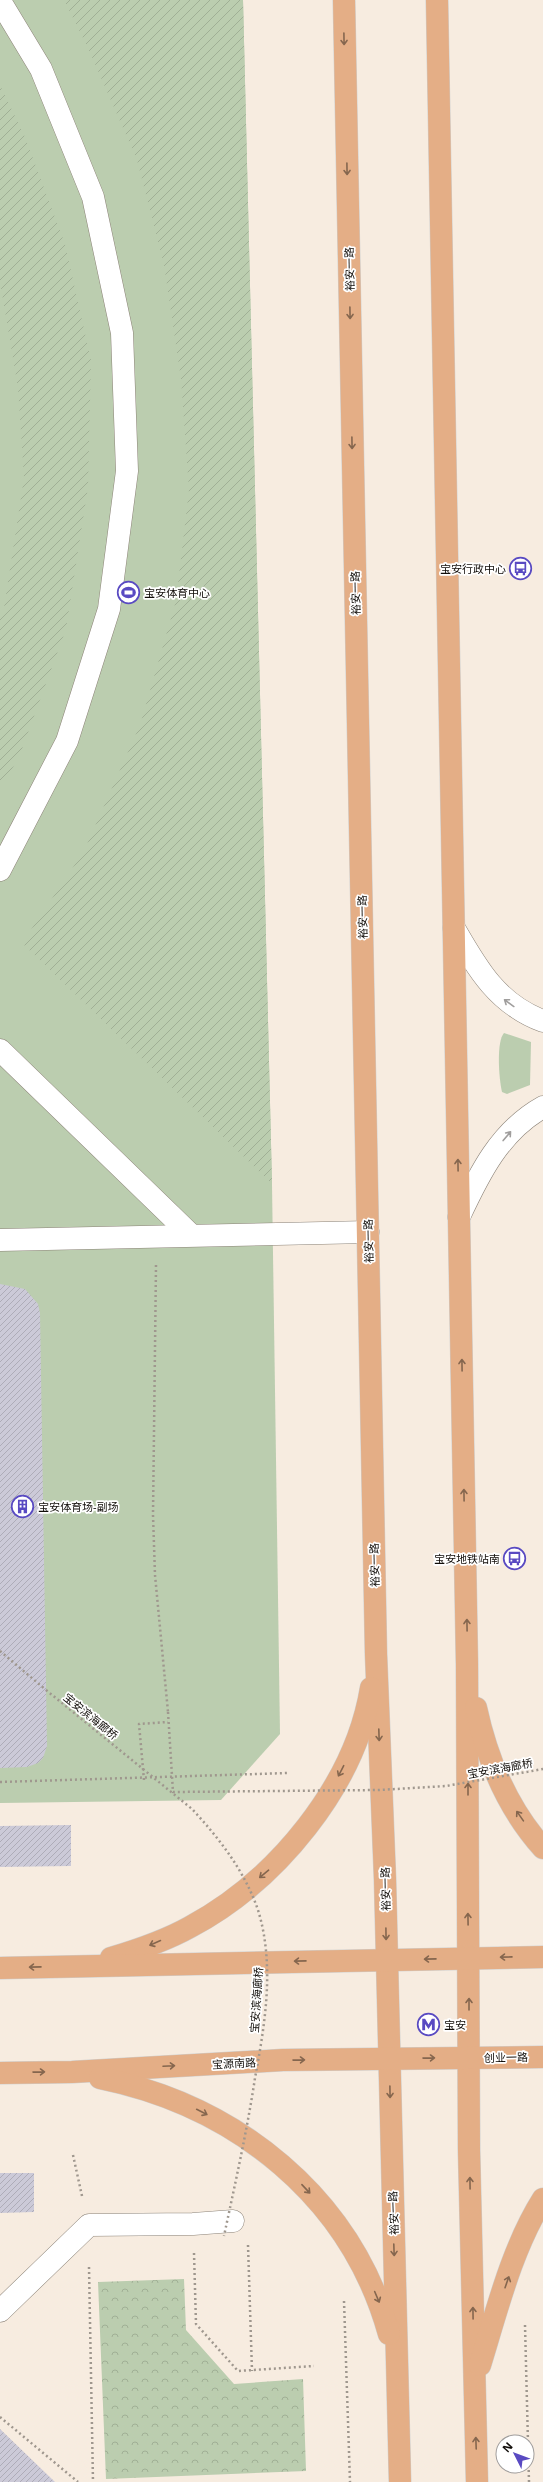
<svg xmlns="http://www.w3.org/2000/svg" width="543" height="2482" viewBox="0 0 543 2482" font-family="'Noto Sans','Noto Sans SC',sans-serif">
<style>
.grass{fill:#bbcdaf}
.forest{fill:url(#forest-crowns)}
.garden{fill:url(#garden-furrows)}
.building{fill:url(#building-hatch)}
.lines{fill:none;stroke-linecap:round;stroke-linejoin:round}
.minor-casing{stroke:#8c8378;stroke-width:23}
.major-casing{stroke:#cfcfce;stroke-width:23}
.path{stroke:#9f978e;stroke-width:2.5;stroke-dasharray:2 3;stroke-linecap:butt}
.minor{stroke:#fff;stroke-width:22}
.major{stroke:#e4ae86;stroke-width:22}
.path-bridge{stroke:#9f978e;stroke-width:2.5;stroke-dasharray:2 3;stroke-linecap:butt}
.oneway{stroke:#85664e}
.oneway2{stroke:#a09e9d}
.labels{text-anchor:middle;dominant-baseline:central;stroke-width:3.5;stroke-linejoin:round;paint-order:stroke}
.street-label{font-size:11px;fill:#110d09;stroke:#fff}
.poi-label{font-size:11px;fill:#110d09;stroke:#fff;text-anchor:start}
</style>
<defs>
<pattern id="forest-crowns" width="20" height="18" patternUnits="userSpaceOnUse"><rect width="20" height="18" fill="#bbcdaf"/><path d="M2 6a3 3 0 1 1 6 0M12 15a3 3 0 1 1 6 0" fill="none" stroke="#a0af95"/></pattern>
<pattern id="garden-furrows" width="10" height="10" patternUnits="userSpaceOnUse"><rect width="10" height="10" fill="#bbcdaf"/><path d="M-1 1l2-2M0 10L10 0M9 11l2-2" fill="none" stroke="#a0af95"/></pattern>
<pattern id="building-hatch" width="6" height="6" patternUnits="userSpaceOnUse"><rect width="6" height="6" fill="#cccad8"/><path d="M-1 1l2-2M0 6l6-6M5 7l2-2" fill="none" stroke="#aeacb8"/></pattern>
</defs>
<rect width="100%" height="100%" fill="#f7ece0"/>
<g class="grass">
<polygon points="0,0 243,0 272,1184 280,1734 221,1800 0,1803"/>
<path d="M504 1033 531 1042 530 1085 507 1094 502 1092C499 1080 496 1042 504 1033Z"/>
</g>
<polygon class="forest" points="184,2279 186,2330 234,2384 303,2379 306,2471 106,2479 98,2282"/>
<g class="garden">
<polygon points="64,0 243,0 272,1184 22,943 84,851 140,725 176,601 189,490 181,379 164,265 137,160 88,48"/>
<polygon points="0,85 25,137 65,244 91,360 88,487 66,629 19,757 0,789 0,619 4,608 24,478 18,388 0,282"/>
</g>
<g class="building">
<polygon points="0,1284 25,1289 38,1304 40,1313 47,1746 43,1758 38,1763 27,1767 0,1768"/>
<polygon points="71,1825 71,1866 0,1867 0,1826"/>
<polygon points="0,2173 34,2173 34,2212 0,2213"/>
<polygon points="0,2429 55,2482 0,2482"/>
</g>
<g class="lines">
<defs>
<g id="minor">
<polyline points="0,1 41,69 93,197 122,333 127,471 109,609 67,741 0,870"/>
<path d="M454 928C477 968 497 1004 543 1021"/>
<polyline points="0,1050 191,1235"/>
<path d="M459 1217C479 1174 500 1131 543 1107"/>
<polyline points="0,1240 368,1232"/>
<polyline points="0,2311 89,2225 193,2224 233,2221"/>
</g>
<g id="major">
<polyline points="344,0 376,1654 385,1879 400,2482"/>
<polyline points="437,0 467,1664 469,2150 477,2482"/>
<path d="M476 1708C487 1759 508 1809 543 1848"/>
<path d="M111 1958C138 1950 165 1941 190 1927 276 1881 355 1786 371 1688"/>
<polyline points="0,1968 543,1957"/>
<polyline points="0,2073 72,2072 283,2060 543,2057"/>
<path d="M100 2078C237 2106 351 2197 389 2334"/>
<path d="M480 2365C497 2310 512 2248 543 2199"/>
</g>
</defs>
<use href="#minor" class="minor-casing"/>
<use href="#major" class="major-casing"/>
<g class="path">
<polyline points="156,1265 153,1515 155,1575 168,1712"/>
<polyline points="0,1651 46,1690"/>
<polyline points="144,1780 139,1724 168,1722"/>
<polyline points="0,1782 288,1773"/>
<polyline points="73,2155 82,2196"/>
<polyline points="248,2245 252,2371"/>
<polyline points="194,2253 196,2324 238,2371 314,2366"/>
<polyline points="89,2267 93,2482"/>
<polyline points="344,2301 350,2482"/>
<polyline points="525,2325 529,2482"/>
<polyline points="0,2417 78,2482"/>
</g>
<use href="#minor" class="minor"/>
<use href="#major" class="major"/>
<g class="path-bridge">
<path d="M46 1690 192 1809C220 1839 245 1872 258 1910 275 1965 265 2024 255 2078 247 2131 235 2184 224 2236"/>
<polyline points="168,1712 173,1792 379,1790 446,1786 543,1769"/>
</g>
</g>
<defs><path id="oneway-shaft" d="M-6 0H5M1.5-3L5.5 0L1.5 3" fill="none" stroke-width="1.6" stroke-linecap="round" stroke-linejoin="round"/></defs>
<g class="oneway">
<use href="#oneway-shaft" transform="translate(344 39) rotate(89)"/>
<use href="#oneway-shaft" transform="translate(347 169) rotate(89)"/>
<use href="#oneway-shaft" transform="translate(350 313) rotate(89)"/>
<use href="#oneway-shaft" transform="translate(352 443) rotate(89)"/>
<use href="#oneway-shaft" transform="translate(458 1165) rotate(-91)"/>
<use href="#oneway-shaft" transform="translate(462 1365) rotate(-91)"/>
<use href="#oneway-shaft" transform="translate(464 1495) rotate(-91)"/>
<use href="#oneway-shaft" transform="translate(467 1625) rotate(-91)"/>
<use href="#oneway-shaft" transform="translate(379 1735) rotate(88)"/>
<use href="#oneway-shaft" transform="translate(341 1771) rotate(117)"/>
<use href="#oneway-shaft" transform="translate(468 1789) rotate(-90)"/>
<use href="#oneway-shaft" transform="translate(520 1816) rotate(-125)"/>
<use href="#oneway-shaft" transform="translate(264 1874) rotate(140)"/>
<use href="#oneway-shaft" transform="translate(468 1919) rotate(-91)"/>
<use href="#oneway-shaft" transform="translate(386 1934) rotate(89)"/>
<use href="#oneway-shaft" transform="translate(155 1943) rotate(156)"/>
<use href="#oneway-shaft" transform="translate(506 1957) rotate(179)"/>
<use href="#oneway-shaft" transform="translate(430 1959) rotate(179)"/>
<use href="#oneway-shaft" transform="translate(300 1961) rotate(179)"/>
<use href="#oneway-shaft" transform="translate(35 1967) rotate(179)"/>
<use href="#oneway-shaft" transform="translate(469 2004) rotate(-90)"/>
<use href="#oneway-shaft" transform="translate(429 2058) rotate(-1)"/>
<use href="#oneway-shaft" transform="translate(299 2060) rotate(-1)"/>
<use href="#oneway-shaft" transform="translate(169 2066) rotate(-3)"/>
<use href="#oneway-shaft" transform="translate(39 2072) rotate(-1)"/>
<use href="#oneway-shaft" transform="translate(390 2092) rotate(89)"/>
<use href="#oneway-shaft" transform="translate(202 2112) rotate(27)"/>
<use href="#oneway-shaft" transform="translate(470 2183) rotate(-91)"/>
<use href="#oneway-shaft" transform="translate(306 2189) rotate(47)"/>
<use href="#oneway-shaft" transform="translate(394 2250) rotate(88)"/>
<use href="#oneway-shaft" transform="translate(507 2282) rotate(-71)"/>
<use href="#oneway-shaft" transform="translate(377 2297) rotate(67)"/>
<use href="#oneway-shaft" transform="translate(473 2313) rotate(-91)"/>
<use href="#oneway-shaft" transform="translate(476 2443) rotate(-92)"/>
</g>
<g class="oneway2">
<use href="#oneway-shaft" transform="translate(509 1003) rotate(-144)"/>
<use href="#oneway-shaft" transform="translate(507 1136) rotate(-50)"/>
</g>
<defs>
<symbol id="bus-ring" viewBox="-11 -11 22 22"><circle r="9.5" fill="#fff" stroke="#594ac2" stroke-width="1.5"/><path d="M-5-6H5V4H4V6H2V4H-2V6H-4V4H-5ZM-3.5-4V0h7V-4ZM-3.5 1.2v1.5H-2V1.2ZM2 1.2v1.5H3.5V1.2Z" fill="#594ac2"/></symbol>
<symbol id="stadium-ring" viewBox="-11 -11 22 22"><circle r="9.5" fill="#fff" stroke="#594ac2" stroke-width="1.5"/><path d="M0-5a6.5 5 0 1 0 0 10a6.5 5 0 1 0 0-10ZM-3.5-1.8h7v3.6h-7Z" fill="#594ac2"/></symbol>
<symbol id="building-ring" viewBox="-11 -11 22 22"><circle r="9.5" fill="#fff" stroke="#594ac2" stroke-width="1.5"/><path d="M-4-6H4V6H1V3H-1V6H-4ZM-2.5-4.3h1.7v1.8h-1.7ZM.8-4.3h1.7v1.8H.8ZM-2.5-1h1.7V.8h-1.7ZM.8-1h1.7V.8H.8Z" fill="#594ac2"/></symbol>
<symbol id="metro-ring" viewBox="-11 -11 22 22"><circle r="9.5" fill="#fff" stroke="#594ac2" stroke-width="1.5"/><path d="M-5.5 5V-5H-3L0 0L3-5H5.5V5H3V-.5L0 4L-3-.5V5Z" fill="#594ac2"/></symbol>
</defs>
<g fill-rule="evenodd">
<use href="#bus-ring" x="508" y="556" width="25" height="25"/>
<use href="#stadium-ring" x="116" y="580" width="25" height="25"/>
<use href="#building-ring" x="10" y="1494" width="25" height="25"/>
<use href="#bus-ring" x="502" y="1546" width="25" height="25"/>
<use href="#metro-ring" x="416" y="2012" width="25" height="25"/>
</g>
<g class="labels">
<g class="street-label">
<text transform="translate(349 269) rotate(-91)">裕安一路</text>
<text transform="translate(355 593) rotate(-91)">裕安一路</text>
<text transform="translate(362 917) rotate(-91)">裕安一路</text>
<text transform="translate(368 1241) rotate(-91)">裕安一路</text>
<text transform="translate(374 1565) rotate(-91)">裕安一路</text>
<text transform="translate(91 1716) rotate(39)">宝安滨海廊桥</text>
<text transform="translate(500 1768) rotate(-10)">宝安滨海廊桥</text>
<text transform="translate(385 1889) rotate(-91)">裕安一路</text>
<text transform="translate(256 2000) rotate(-86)">宝安滨海廊桥</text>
<text transform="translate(506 2057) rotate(-1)">创业一路</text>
<text transform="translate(234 2063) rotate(-3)">宝源南路</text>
<text transform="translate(393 2213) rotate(-92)">裕安一路</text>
</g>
<g class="poi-label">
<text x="506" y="568" text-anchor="end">宝安行政中心</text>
<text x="144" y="592">宝安体育中心</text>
<text x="38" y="1506">宝安体育场-副场</text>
<text x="500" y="1558" text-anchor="end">宝安地铁站南</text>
<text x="444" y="2024">宝安</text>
</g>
</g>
<g transform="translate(515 2454) rotate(312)"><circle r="19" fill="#ffffff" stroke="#a09e9d"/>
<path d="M0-3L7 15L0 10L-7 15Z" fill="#594ac2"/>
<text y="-6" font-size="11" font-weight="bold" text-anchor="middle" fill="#110d09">N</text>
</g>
</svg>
